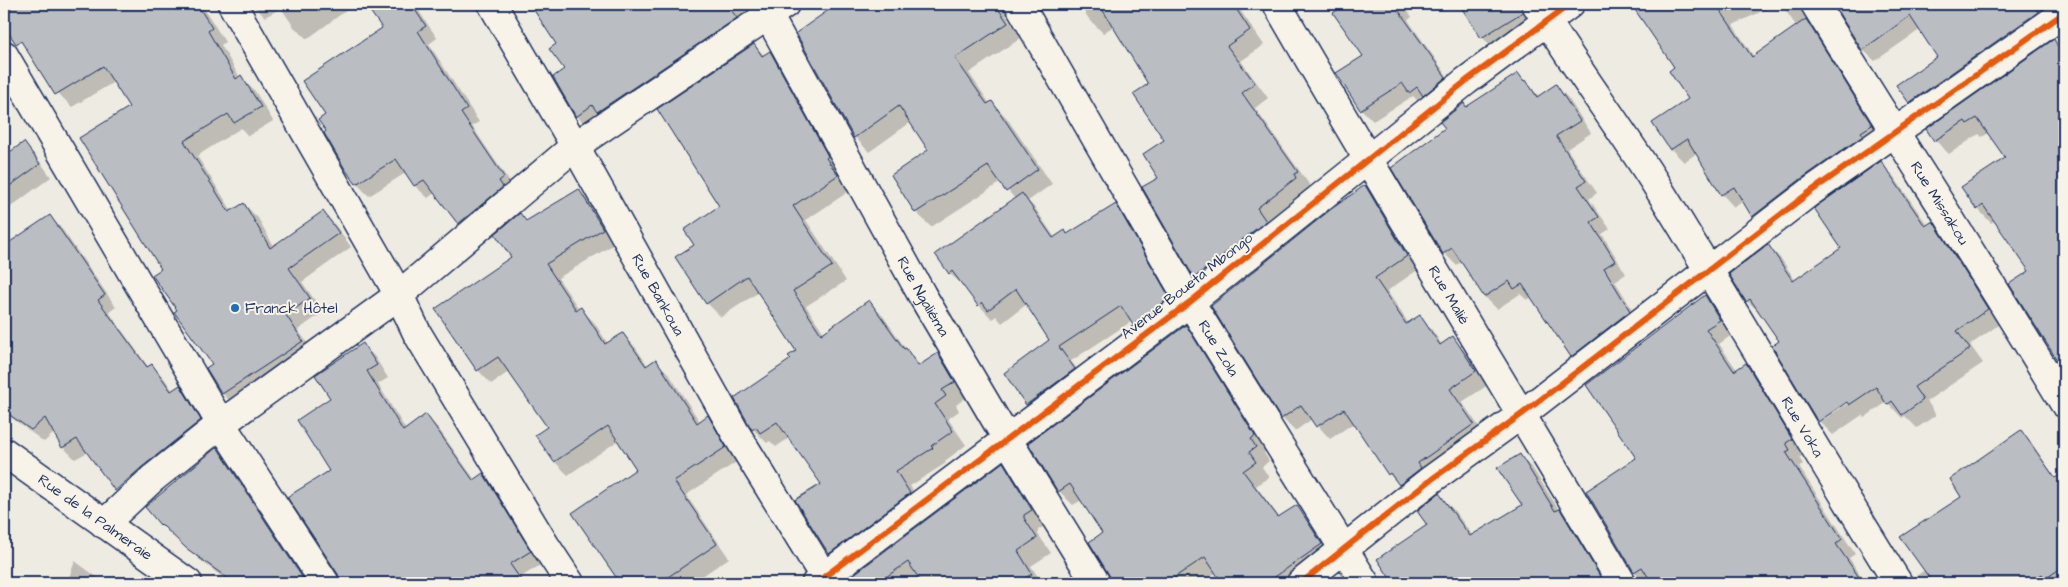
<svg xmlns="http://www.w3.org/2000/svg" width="2068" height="587" viewBox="0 0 2068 587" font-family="'Architects Daughter',sans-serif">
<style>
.shadow{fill:#0003;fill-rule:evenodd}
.building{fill:#babdc2;stroke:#1b2f5e}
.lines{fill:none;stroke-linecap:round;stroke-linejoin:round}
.street-casing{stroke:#1b2f5e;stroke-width:31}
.primary-casing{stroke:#1b2f5e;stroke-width:31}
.street{stroke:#f7f3e8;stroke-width:28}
.primary{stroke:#f7f3e8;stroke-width:28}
.cycleway-casing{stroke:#f7f3e8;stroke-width:9}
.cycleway{stroke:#e8590c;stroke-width:6}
.poi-dot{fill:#1f6fb2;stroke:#f7f3e8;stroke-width:2}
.labels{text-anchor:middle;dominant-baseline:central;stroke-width:4;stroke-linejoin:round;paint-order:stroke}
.street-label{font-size:15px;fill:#1b2f5e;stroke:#f7f3e8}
.poi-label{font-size:15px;fill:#1b2f5e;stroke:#f7f3e8;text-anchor:start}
</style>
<rect width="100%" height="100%" fill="#eeebe2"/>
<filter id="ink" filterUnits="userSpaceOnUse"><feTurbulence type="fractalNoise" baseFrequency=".02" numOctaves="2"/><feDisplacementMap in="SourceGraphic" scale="10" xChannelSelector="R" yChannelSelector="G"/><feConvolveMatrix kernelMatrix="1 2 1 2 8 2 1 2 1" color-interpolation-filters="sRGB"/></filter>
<g filter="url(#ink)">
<g class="shadow">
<polygon points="19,4 199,4 205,10 225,42 221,45 240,78 255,91 273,121 248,136 241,128 197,156 232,211 244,204 258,218 274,247 323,212 336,226 351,247 302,282 323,312 298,330 316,355 236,407 223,394 208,368 214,364 179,310 162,270 131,107 114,82 72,107 58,93 4,14"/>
<polygon points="252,4 355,4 307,39 294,27 281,8 265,17"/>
<polygon points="384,4 414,4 437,38 429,44 479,122 472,126 515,190 471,236 459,224 435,193 428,198 415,186 407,172 369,196 357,184 346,168 328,131 327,115 384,28 373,12"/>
<polygon points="531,4 743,4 755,23 591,130 577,116 558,44"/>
<polygon points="827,4 1024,4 1006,15 1021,38 969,73 990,104 992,102 1006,117 1052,184 1028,201 1035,208 1055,238 1065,231 1068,235 1116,206 1129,219 1182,312 1147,338 1132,321 1071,361 1088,383 1041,418 1027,405 1005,374 1051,340 1027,304 1002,323 996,316 992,319 979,305 964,286 949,273 1015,199 1001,182 931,227 916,212 930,151 911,122 869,152 855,137 831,9"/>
<polygon points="1079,4 1236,4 1264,45 1241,61 1268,98 1255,108 1311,187 1307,189 1310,193 1210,292 1195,278 1144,188 1159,178 1166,140 1150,85 1114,26 1103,33 1089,19"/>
<polygon points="1348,4 1403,4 1412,17 1408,20 1457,90 1422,105 1413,96 1373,121 1361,109 1365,56 1335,13"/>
<polygon points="1461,4 1519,4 1533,26 1495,50 1482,37"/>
<polygon points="1637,4 1777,4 1733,25 1754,57 1797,27 1781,4 1819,4 1883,138 1765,229 1753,216 1744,201 1734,207 1722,194 1697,153 1684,162 1671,149 1654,123 1690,99 1676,67 1634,6"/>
<polygon points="1835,4 2064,4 1922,115 1910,102 1898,85 1939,58 1921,29 1875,61 1862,49"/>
<polygon points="2054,41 2064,52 2064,367 2060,363 2030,271 1995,220 1991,223 1978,209 2006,158 1989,133 1982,137 1979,134 1949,154 1935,140 1928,129"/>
<polygon points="754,45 765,56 770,52 784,66 851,190 806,220 846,281 806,306 824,333 869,302 883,316 908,352 921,366 938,355 952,369 968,396 956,405 959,411 948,419 966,445 945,461 946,463 910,486 924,507 844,567 830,553 822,484 789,438 776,447 770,441 767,443 753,429 797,352 759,292 721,317 707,303 695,245 720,206"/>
<polygon points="1518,75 1540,97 1556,86 1568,98 1591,133 1567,149 1597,193 1589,199 1610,229 1602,234 1626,274 1615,281 1641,324 1584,368 1572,356 1532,297 1527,300 1520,294 1497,309 1485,297 1462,262 1456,265 1444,253 1446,129 1464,105 1467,108"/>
<polygon points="24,144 36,156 51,177 4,212 4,158"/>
<path d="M1880 163 1894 177 1928 226 1933 223 1946 237 2001 323 1970 345 1983 363 1927 401 1936 415 1917 428 1905 416 1902 418 1887 402 1864 418 1862 415 1833 435 1819 421 1780 341 1762 314 1747 301 1768 246 1782 260 1795 280 1843 248ZM1852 397 1853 400 1821 421V418Z"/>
<polygon points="1365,187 1378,200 1419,269 1387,291 1409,324 1420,317 1432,330 1442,345 1452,338 1465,351 1488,385 1462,402 1486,437 1402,487 1389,474 1354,423 1330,439 1312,419 1295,431 1282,418"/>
<polygon points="578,190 592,204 616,243 558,278 579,309 580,308 594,322 608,344 623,334 636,348 648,366 656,361 669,374 700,422 708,417 721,430 738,461 686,495 729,558 692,583 621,583 574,513 638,469 619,440 568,475 555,462 537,436 549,428 510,371 491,384 478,370 513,258 520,214 528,222"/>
<polygon points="50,217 62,229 116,307 109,312 149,368 152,366 164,378 173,391 180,387 192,399 212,433 128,503 117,491 148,464 146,462 116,490 88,452 75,459 63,447 55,432 44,442 4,412 4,249"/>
<polygon points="1705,296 1719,310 1733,334 1719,344 1737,370 1746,365 1760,379 1805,454 1799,458 1803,464 1799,467 1855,554 1849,558 1866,583 1646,583 1635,572 1587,492 1637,458"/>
<polygon points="1186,326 1200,340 1268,450 1264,453 1269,461 1262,467 1269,477 1256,486 1280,518 1296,507 1310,521 1336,559 1300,583 1224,583 1217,572 1201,583 1113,583 1104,534 1082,500 1073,505 1059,491 1030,444"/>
<polygon points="363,345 375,357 388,378 378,384 406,430 426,416 438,428 475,480 483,474 495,486 542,564 521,577 526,583 342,583 331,472 332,399"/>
<polygon points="2021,432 2031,442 2056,479 2062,484 2064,483 2063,583 2010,583 1951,505 1963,497"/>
<polygon points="217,449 229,461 309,583 230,583 200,560 174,536 173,537 146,507"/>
<polygon points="1519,455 1533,469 1559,510 1573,524 1609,583 1382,583 1391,577 1429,526 1439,495 1453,509 1473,536 1523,505"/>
<polygon points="1003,464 1018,478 1046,525 1038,530 1038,534 1051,553 1031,566 1042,583 844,583"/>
<polygon points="75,561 105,583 67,583"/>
<polygon points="1938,561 1958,583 1915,583 1913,578"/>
</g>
<g class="building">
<polygon points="17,4 197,4 212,28 208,31 236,79 241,75 261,107 234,123 228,114 184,141 229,212 244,203 270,248 323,211 339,233 289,268 310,298 286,315 303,341 222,394 206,368 212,364 174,312 177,310 152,275 161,269 79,138 129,107 103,66 55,95 21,41 16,44 4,26 4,13"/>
<polygon points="365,4 411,4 426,26 418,31 467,109 461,113 504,177 499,181 503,187 458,224 424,180 414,186 396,159 356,184 345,169 324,133 326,131 318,120 325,115 302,81 382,28"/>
<polygon points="530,4 727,4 737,18 597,112 592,105 576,117 553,77 564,69 549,49 556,44"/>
<polygon points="837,4 995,4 1008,23 955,58 987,104 992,101 1038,169 1006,192 988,166 915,213 891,175 928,150 899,106 854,138 796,33"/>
<polygon points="1099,4 1233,4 1250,30 1227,46 1255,83 1242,93 1298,172 1294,174 1296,178 1257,208 1266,221 1194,278 1142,187 1158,178 1143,154 1164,140 1133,94 1148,84"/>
<polygon points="1346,4 1394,4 1446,77 1423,96 1417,87 1409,93 1402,83 1360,110 1336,73 1363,56 1333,13"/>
<polygon points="1459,4 1521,4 1523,12 1481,38"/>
<polygon points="1631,4 1716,4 1752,57 1806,19 1872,125 1861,132 1863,136 1801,179 1752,217 1734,187 1721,195 1687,139 1670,150 1652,123 1688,99 1669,71 1674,67"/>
<polygon points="1833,4 2034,4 2038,12 1909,103 1896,85 1937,57 1910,16 1862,50"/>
<polygon points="2054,39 2064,58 2064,371 2009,284 2029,271 1983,205 1977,210 1961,187 2005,158 1977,118 1967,124 1965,121 1934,141 1926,129"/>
<polygon points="754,44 762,56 770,51 828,156 826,158 838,175 793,206 832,266 793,291 821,334 869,300 904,349 906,348 918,366 938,353 955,382 942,390 946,396 935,404 953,431 931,446 933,448 896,471 910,493 829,554 795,500 821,484 777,422 760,433 756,427 752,430 734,398 791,359 788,356 796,351 747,276 706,304 675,257 694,245 684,230 719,206 657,109"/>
<polygon points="1518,73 1524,81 1526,80 1537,97 1556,84 1580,121 1556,136 1586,181 1578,186 1599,217 1591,222 1615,261 1604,268 1630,311 1571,357 1522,284 1514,289 1509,281 1484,297 1452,248 1443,254 1391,168 1445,128 1440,122 1464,103 1466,107"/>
<polygon points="24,142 40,164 4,190 4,156"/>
<polygon points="1881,161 1925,226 1933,221 1988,309 1957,331 1970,349 1914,387 1923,400 1902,415 1892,401 1887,405 1876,387 1849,405 1847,402 1818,422 1772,346 1779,341 1750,299 1746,302 1729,274 1768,244 1793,281 1841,248 1814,208"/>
<polygon points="1365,185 1407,256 1375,278 1406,324 1420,315 1440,345 1453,336 1476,371 1450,389 1474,424 1418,463 1421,468 1399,485 1390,473 1388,475 1344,409 1316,427 1301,405 1281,419 1211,306 1330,210"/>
<polygon points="579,189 603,229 546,264 576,310 581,307 605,344 623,333 646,366 656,359 697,423 708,415 726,447 674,481 717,544 659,583 620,583 572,513 636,469 608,426 554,462 535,435 547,427 498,357 477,371 435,309 511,257 495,234 520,213 526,221"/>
<polygon points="1022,193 1053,238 1065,230 1067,234 1116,204 1170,298 1133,325 1121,306 1059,347 1075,369 1026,405 1004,373 1049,340 1016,289 988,310 982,302 978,306 952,271 949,274 935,254"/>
<polygon points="50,215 105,295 98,300 147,367 152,364 171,391 180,385 201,420 142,467 115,491 77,439 62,448 45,418 31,430 4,411 4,246"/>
<polygon points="1705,295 1720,320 1706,329 1734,371 1746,363 1792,439 1786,443 1790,450 1786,452 1842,539 1836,544 1863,583 1652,583 1642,567 1634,572 1586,491 1636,458 1586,385"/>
<polygon points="1186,325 1255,436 1251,439 1256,447 1249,452 1256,462 1243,471 1278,517 1297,505 1322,544 1266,583 1222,583 1205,557 1166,583 1112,583 1109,575 1089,542 1102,533 1070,484 1058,492 1028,443"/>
<polygon points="363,343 377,365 367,371 403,431 426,414 473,480 483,473 531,551 510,564 523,583 340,583 338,574 287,497 329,471 297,420 330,398 315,375"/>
<polygon points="2021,430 2055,478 2064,472 2064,566 2045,579 2042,574 2028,583 1933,583 1900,537 1961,497 1950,479"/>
<polygon points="217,447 306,583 234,583 186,548 161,524 160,525 145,507"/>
<polygon points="1520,454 1555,511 1560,509 1604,583 1393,583 1377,559 1427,525 1417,511 1439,493 1470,536 1522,505 1497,468"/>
<polygon points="1003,462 1032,510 1024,515 1024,518 1037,538 1018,551 1032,574 1016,583 922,583 908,562 877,583 847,583 845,581"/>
</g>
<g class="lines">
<defs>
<g id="street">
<polyline points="232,4 399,295 417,333 545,545 570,583"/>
<path id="s1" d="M492 4 575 146 735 432 828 583"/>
<path id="s2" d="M762 4 922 295 1007 439 1096 583"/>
<path id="s3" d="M1019 4 1190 302 1365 583"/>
<path id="s4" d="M1277 4C1389 199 1508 390 1622 583"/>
<path id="s5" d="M1536 4C1574 66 1618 124 1657 186 1739 318 1816 452 1898 583"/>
<path id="s6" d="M1815 4C1897 138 1983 268 2064 403"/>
<polyline points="4,55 221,424 325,583"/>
<polyline points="104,524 152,479 221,424 399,295 575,146 785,4"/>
<polyline points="816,583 1190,302 1466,81 1570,4"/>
<polyline points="1301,583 1432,479 1522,414 1810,192 2064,13"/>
</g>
<g id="primary">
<path id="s7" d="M4 452 188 583"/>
</g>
</defs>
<use href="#street" class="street-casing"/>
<use href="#primary" class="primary-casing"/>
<use href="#street" class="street"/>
<use href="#primary" class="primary"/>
<defs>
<g id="cycleway">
<polyline points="816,583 1190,302 1466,81 1570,4"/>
<polyline points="1301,583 1432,479 1522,414 1810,192 2064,13"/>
</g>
</defs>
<use href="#cycleway" class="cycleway-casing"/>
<use href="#cycleway" class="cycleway"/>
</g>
</g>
<circle class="poi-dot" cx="235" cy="308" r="5"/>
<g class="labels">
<g class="street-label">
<text stroke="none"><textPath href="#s6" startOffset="235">Rue Missakou</textPath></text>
<text transform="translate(1187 286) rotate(-38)">Avenue Boueta Mbongo</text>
<text stroke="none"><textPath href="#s4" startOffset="338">Rue Malié</textPath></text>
<text stroke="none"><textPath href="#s1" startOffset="335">Rue Bankoua</textPath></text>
<text stroke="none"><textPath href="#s2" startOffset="334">Rue Ngaliéma</textPath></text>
<text stroke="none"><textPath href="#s3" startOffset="398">Rue Zola</textPath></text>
<text stroke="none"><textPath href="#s5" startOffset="500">Rue Voka</textPath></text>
<text stroke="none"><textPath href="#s7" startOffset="112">Rue de la Palmeraie</textPath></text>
</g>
<g class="poi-label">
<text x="245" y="308">Franck Hôtel</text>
</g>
</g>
<rect width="2068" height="587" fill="none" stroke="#f7f3e8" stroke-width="20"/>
<rect x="10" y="10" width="2048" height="567" fill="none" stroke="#1b2f5e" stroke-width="2" filter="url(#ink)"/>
</svg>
